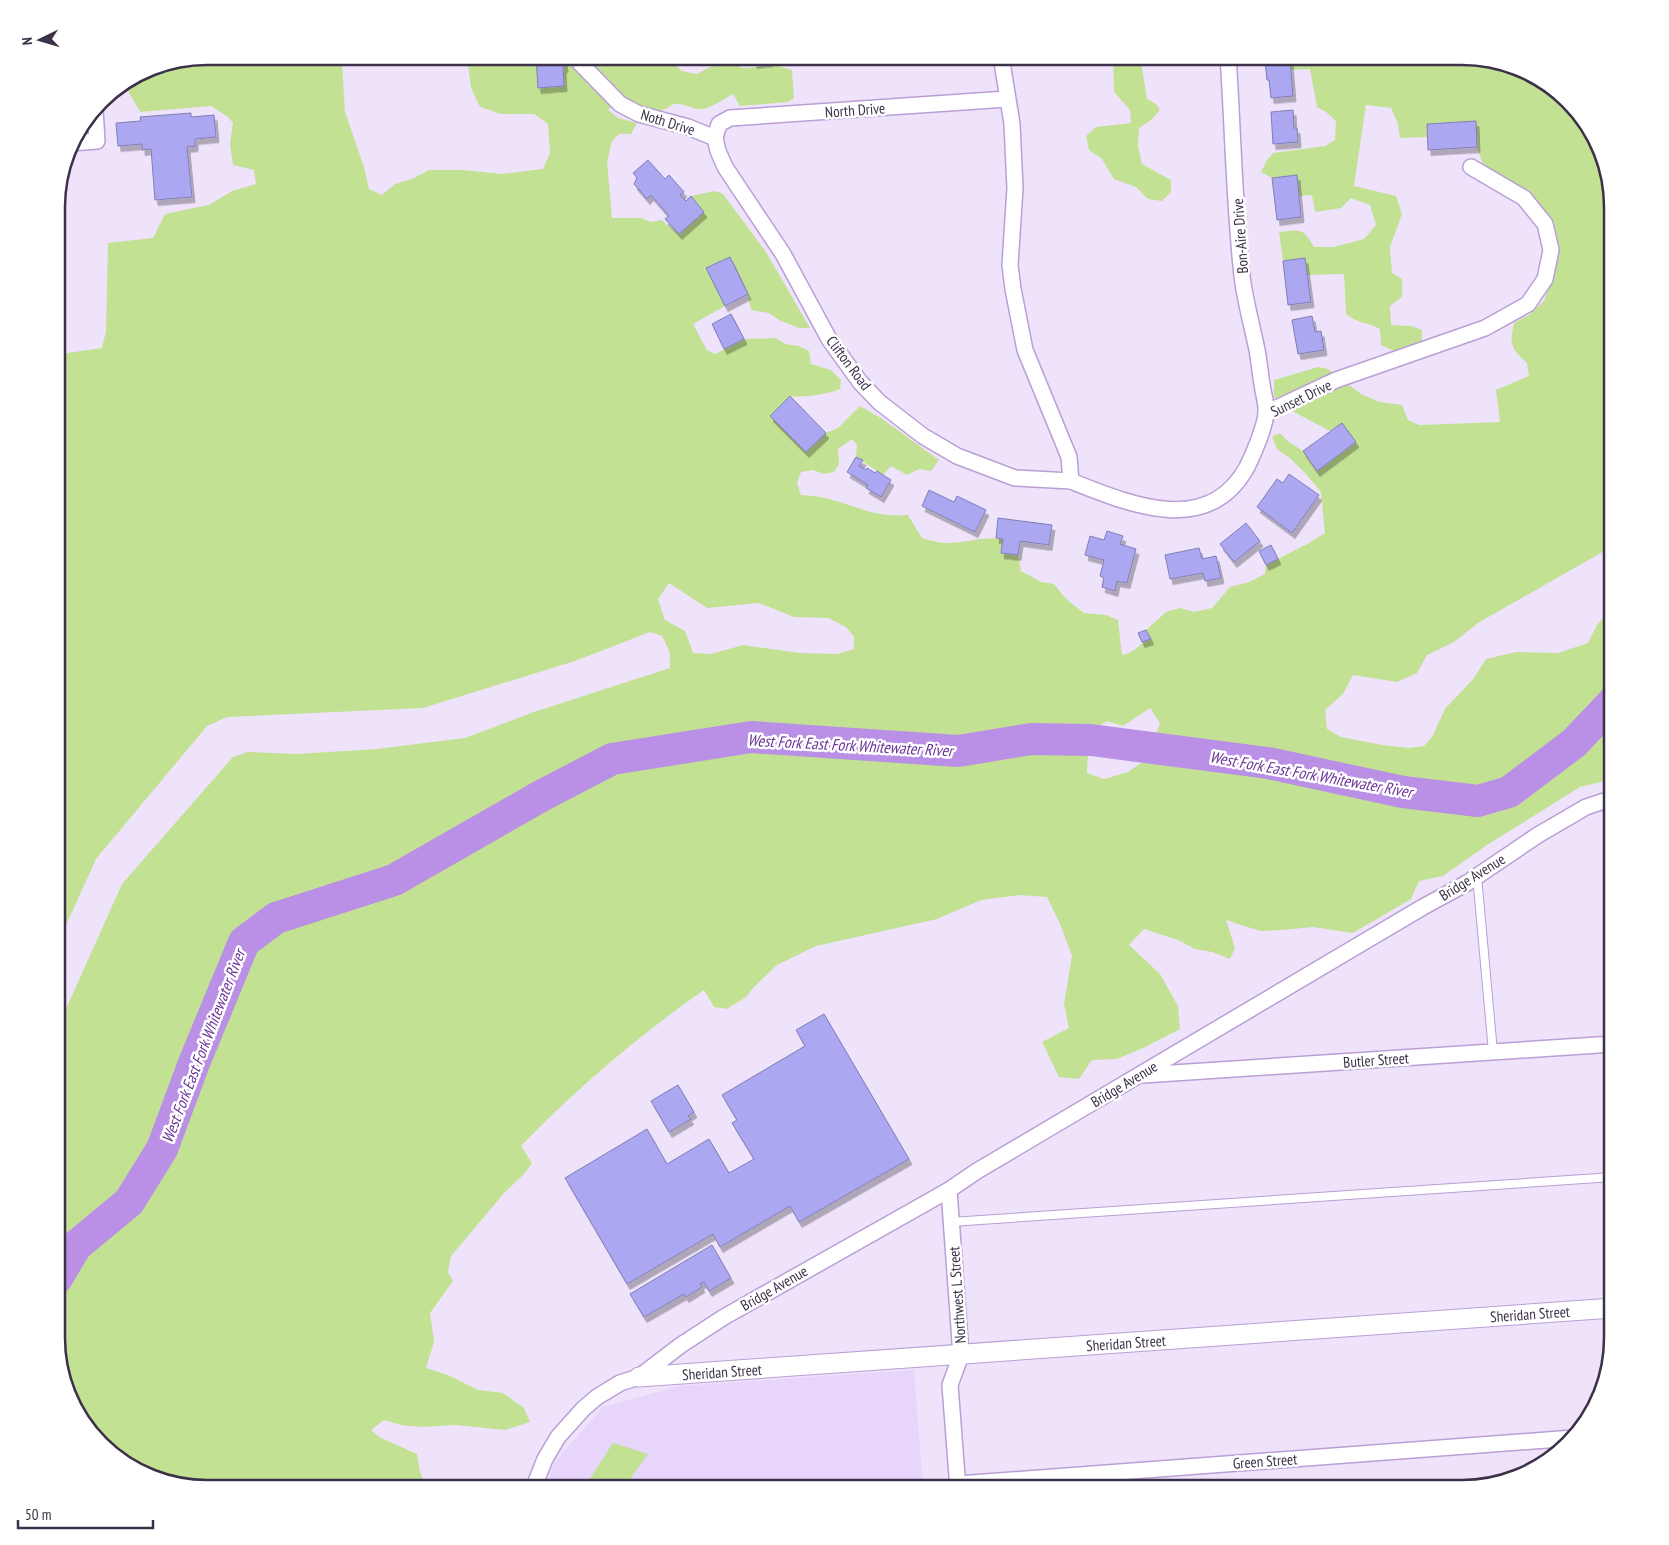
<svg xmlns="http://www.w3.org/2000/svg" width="1669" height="1545" viewBox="0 0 1669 1545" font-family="'PT Sans Narrow',sans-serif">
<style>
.built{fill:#e7d5fc}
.green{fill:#c3e193;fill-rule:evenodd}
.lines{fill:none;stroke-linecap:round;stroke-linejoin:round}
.river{stroke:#ba8fe6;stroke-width:32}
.building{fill:#aba7f0;stroke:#807eb5;filter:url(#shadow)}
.service-casing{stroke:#b99fd6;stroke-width:10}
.minor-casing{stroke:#b99fd6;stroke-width:18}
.tertiary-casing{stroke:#b99fd6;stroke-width:21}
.service{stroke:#fff;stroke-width:8}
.minor{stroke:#fff;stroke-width:15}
.tertiary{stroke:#fff;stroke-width:19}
.labels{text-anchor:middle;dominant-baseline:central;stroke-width:5;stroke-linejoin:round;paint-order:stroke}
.street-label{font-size:15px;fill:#3c3148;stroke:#fff}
.water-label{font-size:16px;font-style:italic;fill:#6a3498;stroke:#fff}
.rim{fill:none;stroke:#3c3148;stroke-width:2.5}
</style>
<defs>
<filter id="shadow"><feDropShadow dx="3" dy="5.5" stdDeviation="0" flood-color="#0004"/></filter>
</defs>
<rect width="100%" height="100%" fill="#eee3fb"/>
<polygon class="built" points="914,1370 923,1489 545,1489 553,1464 603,1407 679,1386"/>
<g class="green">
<path d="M207 56H370L369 59 349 58 342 64 345 112 364 167 369 189 382 195 395 184 412 179 429 170H463L501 174 543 169 550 153 548 124 534 114H501L480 107 471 88 467 56H536L538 88 564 86 563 67 565 66 564 56H672L673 63 682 71 697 74 710 67 736 64 742 68 778 66 792 70 794 98 788 102 740 106 733 94C724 99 708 111 697 109 688 107 682 103 673 104 657 119 638 105 621 96L608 110 618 118 637 123 631 134H619L612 141 607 162 612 218H641L651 222 661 220 679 234 704 212 691 196 715 191 723 194 766 252 810 328H799L779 320 769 313 751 310 748 294 730 257 706 268 725 306 693 324 707 350 715 354 744 339 776 338 785 344 799 346 809 351 811 364 831 370 841 380 840 389C828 394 804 398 790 396L770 416 805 452 826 433 838 428 860 406 881 418 939 460 931 471 919 469 907 475 891 466 883 475 856 457 857 445 852 439 838 449 839 464 834 472 824 474 813 470 801 472 797 483 801 495C809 496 817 496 825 498 855 505 874 518 908 515L922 538C930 540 938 543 946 543 967 543 982 536 1003 539L1001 553 1018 555 1021 571 1041 582 1054 584 1066 599 1084 613 1106 615 1118 620 1122 655C1135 653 1138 644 1150 639L1146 630 1166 612 1180 608 1194 612 1212 608 1230 587 1249 582 1265 574 1266 565 1309 543 1325 533 1321 492 1305 473 1291 459 1277 449 1272 437 1280 433 1289 442 1303 451 1317 471 1356 442 1342 423 1330 431 1294 412 1274 397V380L1318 367 1328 369 1361 394 1380 402 1402 405 1408 420 1419 425 1500 422 1496 390 1529 376 1527 363C1511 348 1509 345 1514 323L1529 315 1544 301 1550 283 1548 219 1529 190 1502 179 1483 165 1477 147 1476 121 1427 124V137L1400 138 1398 124 1391 108 1366 105 1354 186 1396 196 1402 214 1390 247 1392 273 1402 279V297L1390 306 1391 325 1411 326 1422 330V341L1396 352 1381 345 1380 329C1367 322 1358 324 1346 314L1344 274 1307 275 1305 258 1283 261 1279 232C1300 230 1303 227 1314 247H1334L1364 239 1376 225 1370 205 1351 198 1341 208 1315 212 1312 195 1299 196 1296 175 1272 178 1261 172 1267 160 1273 153 1325 146 1335 140 1336 121 1326 112 1317 107 1310 69 1290 70 1265 62H1241L1240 56H1463L1520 68 1569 100 1601 149 1612 197 1613 546 1478 623 1454 642 1427 655 1417 673 1397 682 1353 675 1343 694 1325 710 1327 729 1341 737 1382 745 1409 748 1424 746 1432 737 1445 709 1474 678 1486 659 1516 652 1558 653 1588 643 1597 625 1613 606V779L1580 787 1487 845 1443 876 1419 881 1411 899 1353 933 1313 927 1282 930 1260 931 1226 920 1235 948 1230 959 1212 952 1195 949 1178 940 1144 929 1129 945 1160 974 1178 1006 1180 1029 1145 1047 1117 1059 1092 1060 1079 1079 1059 1077 1042 1042 1069 1028 1064 1004 1072 956 1061 926 1047 897 1019 895 981 900 937 919 816 946 777 965 754 987 746 997 727 1009 714 1007 704 990C638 1036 577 1088 521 1146L532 1163 525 1173 505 1192 451 1256 448 1272 453 1281 430 1313 434 1342 426 1368 448 1375 478 1390 503 1393 524 1408 530 1422 505 1430 456 1425 421 1427 401 1425 384 1420 371 1430 379 1437 417 1454 420 1472 425 1485 423 1489H337L329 1487 328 1489H207L149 1477 100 1445 68 1396 57 1348V1029L122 884 233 757 248 752 296 754 377 749 465 738 531 713 670 668V653L662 636 650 632 575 661 423 708 227 717 207 726 96 859 57 945V448L64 446 62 391 57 376V353L61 354 102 348 106 331 108 243 153 238 165 214 209 205 232 191 256 184 254 170 233 165 230 144 233 123 228 117 211 106 140 112 124 84 149 68ZM669 583 707 608 759 603 794 617 828 618 846 627 854 637V649L837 654 800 653 743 645 711 654 693 653 685 631 665 620 658 599ZM1150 708 1160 723 1147 759 1128 772 1104 779 1087 773 1089 732 1107 721 1123 726Z"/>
<polygon points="1113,56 1140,56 1147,99 1156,104 1160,110 1151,120 1139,128 1138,146 1142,164 1171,180 1171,192 1162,201 1148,199 1136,187 1114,179 1102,159 1089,150 1086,136 1096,127 1131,123 1130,110 1114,92"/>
<polygon points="613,1443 648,1454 623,1489 583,1489"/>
</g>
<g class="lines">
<polyline class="river" points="57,1278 76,1246 129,1202 162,1149 194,1063 244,942 276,918 394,880 541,796 612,759 751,737 958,751 1031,739 1091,740 1268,763 1403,792 1478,801 1509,792 1574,743 1613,702"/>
</g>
<g class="building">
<polygon points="536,56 564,56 565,67 563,67 564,86 538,88"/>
<polygon points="754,56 769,56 770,61 754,63"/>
<polygon points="1290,60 1293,96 1271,98 1269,80 1267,80 1265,62"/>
<polygon points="1293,110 1294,128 1297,128 1298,142 1273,144 1271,112"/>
<polygon points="191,113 191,117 214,115 216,137 195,139 195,146 187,147 192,197 155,200 151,149 142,150 142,144 118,146 116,123 141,121 140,117"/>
<polygon points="1476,121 1477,147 1428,150 1427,124"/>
<polygon points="648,160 665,179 669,175 684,192 680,195 686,201 691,196 704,212 679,234 665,219 669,216 651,195 647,199 634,184 637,178 633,173"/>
<polygon points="1297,175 1301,217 1277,220 1272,178"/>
<polygon points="730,257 748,294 725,306 706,268"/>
<polygon points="1305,258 1311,302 1288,305 1283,261"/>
<polygon points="731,314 744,339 724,349 712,324"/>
<polygon points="1312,316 1315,332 1321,331 1324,350 1298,354 1292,320"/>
<polygon points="790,396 826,433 806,452 770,416"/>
<polygon points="57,406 60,438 57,438"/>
<polygon points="1342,423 1356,442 1317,471 1303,451"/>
<polygon points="856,457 863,460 859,466 866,470 867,468 875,473 877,471 891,480 881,497 866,488 868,485 847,472"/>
<polygon points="1289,474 1319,495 1292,533 1257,507 1277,479 1283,483"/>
<polygon points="929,490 954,502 957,496 986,510 975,532 922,506"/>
<polygon points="998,518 1052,525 1049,545 1020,541 1018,555 1001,553 1003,539 996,538"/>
<polygon points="1246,523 1260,541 1234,562 1220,544"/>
<polygon points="1107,531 1123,536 1120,544 1136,549 1127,583 1117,581 1115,591 1102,587 1104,578 1100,576 1104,560 1085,555 1090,536 1104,540"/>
<polygon points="1271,545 1278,559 1266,565 1259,551"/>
<polygon points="1199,548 1202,559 1216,556 1221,578 1205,581 1203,573 1170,579 1165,555"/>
<polygon points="1146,630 1151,639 1142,642 1138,633"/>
<polygon points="824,1014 909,1159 799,1222 790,1206 720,1247 713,1234 627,1284 565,1178 647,1129 667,1164 709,1139 729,1173 754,1159 732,1123 737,1120 722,1095 805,1046 796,1030"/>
<polygon points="678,1085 694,1112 688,1116 691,1119 669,1132 651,1101"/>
<polygon points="712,1245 731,1278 709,1291 704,1282 700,1284 702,1287 686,1297 684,1294 644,1317 630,1294"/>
</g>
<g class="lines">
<defs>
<g id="service">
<polyline points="1477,876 1493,1052"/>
<polyline points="951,1222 1613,1177"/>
</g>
<g id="minor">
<path d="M1001 56 1012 124 1015 188 1010 265 1013 289 1025 350 1069 457 1071 481C1129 504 1208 538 1247 467 1254 453 1264 429 1266 414 1267 404 1263 393 1262 384 1260 372 1259 361 1257 350 1252 325 1245 301 1242 276 1234 203 1233 129 1228 56"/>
<polyline points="580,63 620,104 639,114 688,127 715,138"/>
<polyline points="1007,99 730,118 719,124 715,138 718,151 725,167 783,254 829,339 860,382 879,402 923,436 957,456 1015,478 1071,481"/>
<polyline points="71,143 97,141 95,109"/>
<polyline points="1266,413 1336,380 1485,328 1528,304 1545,279 1551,250 1545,224 1524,198 1471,167"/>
<polyline points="1143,1075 1613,1044"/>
<polyline points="949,1190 961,1355 950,1385 958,1489"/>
<polyline points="958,1484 1573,1438"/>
<polyline points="533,1489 545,1459 558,1437 583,1409 597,1397 620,1383 639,1377 681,1345 724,1317 949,1190 977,1171 1423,907 1467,883 1538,835 1586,807 1613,798"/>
</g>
<polyline id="tertiary" points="639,1377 1613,1308"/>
</defs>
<use href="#service" class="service-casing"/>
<use href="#minor" class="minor-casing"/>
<use href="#tertiary" class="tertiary-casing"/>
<use href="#service" class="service"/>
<use href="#minor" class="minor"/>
<use href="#tertiary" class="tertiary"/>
</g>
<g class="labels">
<g class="street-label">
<text transform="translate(855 110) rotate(-4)">North Drive</text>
<text transform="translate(668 122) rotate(17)">Noth Drive</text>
<text transform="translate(1240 236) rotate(-94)">Bon-Aire Drive</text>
<text transform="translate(849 363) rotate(53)">Clifton Road</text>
<text transform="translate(1301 398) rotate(-26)">Sunset Drive</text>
<text transform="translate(1472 877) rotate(-32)">Bridge Avenue</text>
<text transform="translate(1376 1060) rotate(-4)">Butler Street</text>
<text transform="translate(1124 1084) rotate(-31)">Bridge Avenue</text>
<text transform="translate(774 1288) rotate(-30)">Bridge Avenue</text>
<text transform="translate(957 1295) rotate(-94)">Northwest L Street</text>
<text transform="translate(1530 1314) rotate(-4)">Sheridan Street</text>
<text transform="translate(1126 1343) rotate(-4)">Sheridan Street</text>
<text transform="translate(722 1372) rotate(-4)">Sheridan Street</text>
<text transform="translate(1265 1461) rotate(-4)">Green Street</text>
</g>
<g class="water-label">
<text transform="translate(850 745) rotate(3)">West Fork East Fork Whitewater River</text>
<text transform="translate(1311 774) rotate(10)">West Fork East Fork Whitewater River</text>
<text transform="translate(203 1046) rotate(-69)">West Fork East Fork Whitewater River</text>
</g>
</g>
<path d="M0 0H1669V1545H0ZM207 65H1462A142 142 0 0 1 1604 207V1338A142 142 0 0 1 1462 1480H207A142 142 0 0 1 65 1338V207A142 142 0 0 1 207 65Z" fill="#fff" fill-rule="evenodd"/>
<path class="rim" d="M207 65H1462A142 142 0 0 1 1604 207V1338A142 142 0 0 1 1462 1480H207A142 142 0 0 1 65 1338V207A142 142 0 0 1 207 65Z"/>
<g transform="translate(40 40) rotate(265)" stroke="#ffffff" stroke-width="4" paint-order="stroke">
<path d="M0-4L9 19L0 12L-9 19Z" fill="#3c3148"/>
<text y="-8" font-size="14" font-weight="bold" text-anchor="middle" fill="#3c3148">N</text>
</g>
<path d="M18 1520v8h135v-8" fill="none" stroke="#3c3148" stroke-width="2.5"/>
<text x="25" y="1520" font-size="15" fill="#3c3148" stroke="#ffffff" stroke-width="4" paint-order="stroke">50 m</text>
</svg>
